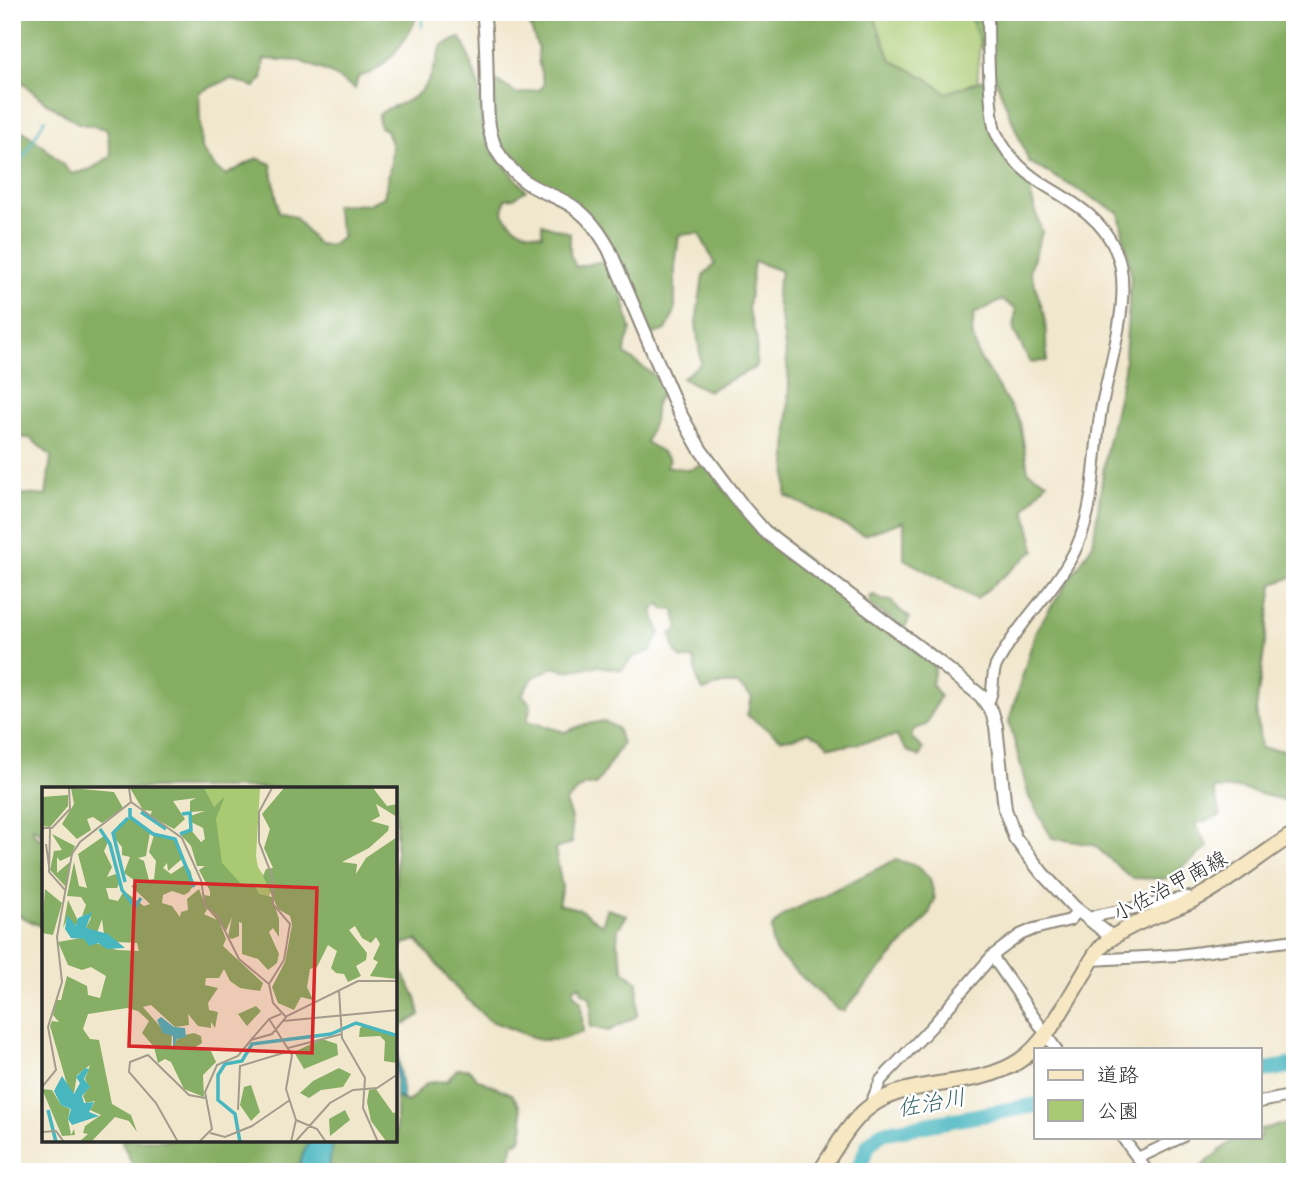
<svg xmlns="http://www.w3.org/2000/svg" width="1307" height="1184" viewBox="0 0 1307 1184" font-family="'Playpen Sans','Klee One',sans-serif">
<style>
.green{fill:#a9ca72;stroke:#6a7a4e;stroke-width:2}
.forest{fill:#86ae64;stroke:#586c48;stroke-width:2}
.water{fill:#47b6bf;stroke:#397075;stroke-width:2}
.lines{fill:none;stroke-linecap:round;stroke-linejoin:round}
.stream{stroke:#47b6bf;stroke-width:2.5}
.river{stroke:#47b6bf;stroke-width:16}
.minor-casing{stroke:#8e897c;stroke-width:14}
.tertiary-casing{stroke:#8e897c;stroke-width:16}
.secondary-casing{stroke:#8e897c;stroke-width:18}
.minor{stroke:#fff;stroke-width:10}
.tertiary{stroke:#fff;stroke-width:12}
.secondary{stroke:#f7e8c3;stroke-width:14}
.labels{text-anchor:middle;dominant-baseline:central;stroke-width:5;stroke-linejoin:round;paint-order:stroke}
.street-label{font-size:21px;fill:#2b2b2b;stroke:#fff}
.water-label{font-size:23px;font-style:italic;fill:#366366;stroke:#fff}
.inset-river{fill:none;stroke:#47b6bf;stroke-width:3.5}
.inset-road{fill:none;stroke:#a29c8c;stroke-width:2}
.view{fill:#d62828;fill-opacity:0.15;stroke:#d62828;stroke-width:3.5}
.inset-edge{fill:none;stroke:#2b2b2b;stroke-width:3.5}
</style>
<rect width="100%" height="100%" fill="#fff"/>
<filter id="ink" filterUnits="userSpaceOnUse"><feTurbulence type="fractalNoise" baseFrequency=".0143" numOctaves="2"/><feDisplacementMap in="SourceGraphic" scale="14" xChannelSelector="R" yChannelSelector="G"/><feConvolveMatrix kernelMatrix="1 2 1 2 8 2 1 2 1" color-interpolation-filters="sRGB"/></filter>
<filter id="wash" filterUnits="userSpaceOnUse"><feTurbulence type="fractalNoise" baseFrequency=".00686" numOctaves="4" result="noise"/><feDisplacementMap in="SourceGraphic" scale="28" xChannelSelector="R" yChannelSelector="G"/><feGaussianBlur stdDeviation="1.57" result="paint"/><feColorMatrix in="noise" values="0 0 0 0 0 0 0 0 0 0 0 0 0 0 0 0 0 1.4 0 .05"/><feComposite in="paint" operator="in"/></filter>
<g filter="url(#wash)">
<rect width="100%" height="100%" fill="#f1e7cd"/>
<polygon class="green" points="754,12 978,12 981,22 977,89 951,106"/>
<g class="forest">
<path d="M21 12H417C415 31 390 61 374 71 370 74 363 75 358 77L355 89 328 72 300 61 264 59 262 79 255 87 230 79 199 92 201 149 216 168 226 175 257 158 271 164 279 212 295 217 317 244 330 245 343 237 334 205 368 204 384 197 391 162 392 147 386 130 380 127 378 116C385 108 393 107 403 103 430 91 433 71 442 45L460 38 465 45 479 87 482 126 491 150 526 190 514 198 505 199 503 213C515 230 522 231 542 235V224L570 233V254L576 267 608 260 620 284 631 331 626 344 625 354 655 376 664 392 656 402 654 421 646 442 662 452 670 460 666 466 690 470 697 466H707L728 495 935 667 932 684 940 696 926 725 914 729 911 737 923 749 920 757 907 751 896 736 845 746H829L820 738 808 732 793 738 781 739 747 715 752 697 737 684H723L703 691 698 681 694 659H682L675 651 671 634 679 628 674 610 663 609 661 604 652 610 660 633 651 651 633 657 622 670 598 666 565 671 554 667 534 677 522 694 531 705 527 721 565 732 583 725 604 721 617 728 622 744 596 785H584L565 802 571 818 572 843 555 849 562 887 558 904 579 909 602 925 607 909 627 915 618 929 617 942 624 971 638 982 637 1016 609 1031 590 1027C590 1017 593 1007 590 997L582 992 580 985 574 988 573 993 581 1002 583 1032 559 1040H540L488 1020 456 988 417 940 403 944 396 961V788H44V837L33 827V833L44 842V927C32 923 24 916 12 914V493L46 496 51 456 30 438 12 437V123L43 146 72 174 91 169 111 156 107 129 78 123 44 101 12 74V14Z"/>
<polygon points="520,12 781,12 789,17 798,12 872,12 891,60 926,78 946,93 985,79 991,130 1032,182 1031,196 1042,232 1030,270 1045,317 1047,361 1030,362 1014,331 1016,309 1002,300 974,314 972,333 978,355 1020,422 1028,471 1047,482 1025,509 1035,550 976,599 904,559 904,521 864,535 786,496 789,381 782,324 776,295 781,271 754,261 748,309 757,340 756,367 708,391 682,378 701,363 696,323 703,276 715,264 699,233 679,235 675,267 675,311 666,330 650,335 608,237 510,162 494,131 495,80 518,94 541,89 544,84 538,60 538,48 530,26"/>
<polygon points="968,12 1295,12 1295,576 1273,584 1256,710 1261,748 1292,751 1295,756 1295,805 1280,799 1238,788 1213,789 1221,816 1195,824 1208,847 1168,879 1131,878 1094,845 1052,838 1029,797 1009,721 1036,630 1093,544 1106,452 1124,370 1131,274 1119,213 1029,162"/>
<polygon points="874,595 881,600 892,601 897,608 910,618 904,628 871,605 869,597"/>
<polygon points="895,860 915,865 930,879 935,899 928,916 843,1011 837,1009 776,953 772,942 772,927 785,914"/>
<polygon points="396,961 416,997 420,1015 396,1029"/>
<polygon points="457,1069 469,1069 477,1079 512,1094 520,1107 524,1125 521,1139 512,1145 511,1156 473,1172 328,1172 333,1140 396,1140 396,1097 408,1102 427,1083 447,1081"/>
<polygon points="1295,1123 1295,1172 1195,1172 1236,1137 1260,1137 1260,1130 1275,1126"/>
<polygon points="121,1140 310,1140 303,1154 298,1172 136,1172"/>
</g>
<g class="water">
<polygon points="396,1045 397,1050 403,1100 396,1097"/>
<polygon points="310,1140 333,1140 328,1172 298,1172 303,1154"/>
</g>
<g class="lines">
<g class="stream">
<polyline points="422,12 422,27"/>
<polyline points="475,12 476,20"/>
<polyline points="12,178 45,119"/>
</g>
<g class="river">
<polyline points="1260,1071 1295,1065"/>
<polyline points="857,1172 868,1146 881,1133 1036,1105"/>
</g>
</g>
</g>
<g filter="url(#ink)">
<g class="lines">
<defs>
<g id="minor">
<path d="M987 704C995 692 991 681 995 668 997 662 1002 656 1005 650 1027 613 1060 585 1077 546 1095 506 1094 458 1100 416 1107 370 1136 292 1115 249 1102 220 1078 205 1051 189 1026 174 1010 160 996 133 993 127 993 119 992 113 988 79 988 46 988 12"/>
<polyline points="1089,919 1095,916 1188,897"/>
<polyline points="992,956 1056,1049"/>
<polyline points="1092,960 1178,955 1295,940"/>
<polyline points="1260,1102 1295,1095"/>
<polyline points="869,1108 881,1080 933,1025 992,956 1020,935 1034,929 1070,920 1078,911"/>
<polyline points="1122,1137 1148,1172"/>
<polyline points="1138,1158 1182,1137"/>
</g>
<path id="tertiary" d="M483 12C487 37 486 63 487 88 487 107 487 129 495 147 503 162 517 177 532 186 546 194 562 198 575 208 590 218 600 233 609 249L678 410 700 449 744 508 764 531 941 664 981 696 992 712 996 726 1005 809 1015 838 1042 873 1074 907 1113 938"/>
<path id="secondary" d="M820 1172C834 1151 848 1124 868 1108 910 1075 974 1091 1019 1061 1047 1043 1067 1000 1085 972 1090 963 1095 953 1103 945 1128 922 1163 915 1193 900 1229 882 1260 855 1295 833"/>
</defs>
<use href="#minor" class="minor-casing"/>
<use href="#tertiary" class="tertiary-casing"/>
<use href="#secondary" class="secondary-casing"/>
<use href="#minor" class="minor"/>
<use href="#tertiary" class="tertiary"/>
<use href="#secondary" class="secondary"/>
</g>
</g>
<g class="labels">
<g class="street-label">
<text transform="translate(1169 884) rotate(-28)">小佐治甲南線</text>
</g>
<g class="water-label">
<text transform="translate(931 1101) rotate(-10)">佐治川</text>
</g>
</g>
<g transform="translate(42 787)">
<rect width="355" height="355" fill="#f1e7cd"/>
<path d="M160 1H218L214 69 216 80 230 102 225 114 199 100 178 76Z" fill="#a9ca72"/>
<path d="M29 1 72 5 81 21 60 36 51 30 45 32 49 43 35 52 20 37 32 17ZM88 1H162L172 20 183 9 174 32 180 76 201 99 211 96 217 107 230 110 237 132V150L231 141 227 145 237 167 235 176 226 183 216 172 200 167V136L197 135V149L190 152 186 150 190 130 184 144 163 119 162 108 168 109V104L157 83 163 79H155L149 59 139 48 149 43 159 55 163 52 161 41 149 35 148 29 163 24 148 25V14L154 11 131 14 143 32 132 42 108 29 110 24 101 23ZM242 1H331L345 19 355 17V30L334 17 338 29 329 34 347 39 346 44 327 61 300 75 315 77 314 87 324 71 355 50V192L328 189 336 175 331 172 338 157 334 150 329 156 320 151 313 139 307 143 325 166 324 173 314 179 319 189 306 195 302 187 294 186 289 181 295 164 286 158 275 180 268 182 265 200 271 213 259 210 252 223 236 216 230 200 243 175 250 138 248 129 236 122 221 89 224 82 231 81 222 61 228 42 220 27ZM26 8V19L8 40 0 39V10ZM89 31 108 45 104 69 96 71 102 74 107 93 112 92 114 74 107 65 112 48 133 53 141 71 126 84 125 76 121 81 129 87 144 77 149 85 151 99 147 105 142 108 130 104 121 108 120 116 130 119 138 130 139 125 146 123 145 112 157 102 165 123 162 127 177 134 184 152 181 159 221 196 218 204 198 201 188 194 182 182 177 191H164L163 198 176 201 166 216 167 223 176 225 173 241 169 235V241L156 239 146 227 147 238 133 240 109 218 101 220 123 245 130 246 129 261 138 249 152 246 159 249 160 256 152 261 169 264 174 275 161 288 162 310 142 302 129 275 123 272 116 276 112 260 100 246 107 234 96 224 85 221 46 227 41 242 48 252 57 253 70 317 89 328 95 345 87 334 73 330 49 355H37L46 347 41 346 43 339 59 328 48 323 53 314 44 316 41 309 47 300 43 292 48 278 35 288 32 306 27 304 8 239 10 234 17 235 11 228 14 213H19L25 189 45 199 46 208 58 211 64 189 49 180 40 183 26 178 16 155 39 151 75 163 97 164 95 156 75 155 62 147 60 132 55 146 44 141 49 131 47 127 40 129 44 118 39 110 25 109 32 75 37 99 45 101 36 67 62 49 66 55 62 64 70 80 65 90 74 87 78 95 75 101H64L67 112 76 114 82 104 102 119 108 117 89 99 96 96 82 86 88 70 80 68V60L71 49 77 37ZM10 47 33 59 29 69 18 74 15 70V86L29 74 24 100 8 83 12 64 20 63ZM3 102 20 116 11 148 0 146ZM26 113 37 136 32 139 25 132 21 141ZM214 219 219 224 205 239 196 227ZM323 238 355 247V276L342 274 343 254 338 249 317 250 318 241ZM280 252 295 257 296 268 262 282 252 265ZM297 281 309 287 301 300 279 303 267 311 258 306 271 294ZM209 298 218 325 209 334 198 318 202 300ZM0 302 10 303 19 318 28 322 26 332 29 348 32 342 33 348 20 349ZM334 302 351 326 355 325V355L344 354 329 334 325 315 327 303ZM303 323 308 333 288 349 287 332Z" fill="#86ae64"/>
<path d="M50 125 44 141 66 147 83 161 65 162 56 156 47 159 42 152 29 151 23 142 25 128 34 139 36 131ZM119 230 132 240 143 241 144 250 135 252 131 261V249L121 246 115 233ZM43 281 47 282 42 292 48 300 40 309 42 316 52 315 47 325 57 329 30 338 26 332 29 322 19 318 12 304 20 289 32 307 38 296 34 290Z" fill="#47b6bf"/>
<path class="inset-river" d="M88 21V30L111 47 133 52 152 100M99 25 124 42M58 42 68 57 80 103 93 120 99 111M138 47 149 43 148 26 140 27M83 95 71 46 86 31M6 323 14 355M198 355 193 327 176 313V288L183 277 200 274 210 257 289 247 314 236 356 249"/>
<path class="inset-road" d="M230 1 217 25V55L230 89 231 117 248 137 242 173 227 197 231 216 244 230M89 15 140 51 159 93 163 119 176 130 197 172 227 197M0 41H10L28 22 27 1M8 42 7 85 24 104M4 57 7 79M297 203 300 251 323 291 321 321 336 355M227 232 250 268 244 302 254 333 249 355M241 234 356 223M209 253 227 232 239 227M246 261 300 247M0 300 14 283 6 240 20 195 15 150 30 67 38 55 89 15 87 1M196 323 198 279 248 264M254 333 275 342 284 355M0 345 14 344 22 355M168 346 183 350 210 339 248 313M136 355 114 316 87 285 88 275 106 268 147 308 163 311M157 355 170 342 163 305 175 278 196 269 209 253 230 247 245 229 316 194H356M253 355 288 316 311 303 335 301 356 287"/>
<path class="view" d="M93 94 275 101 270 266 87 259Z"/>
<rect width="355" height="355" class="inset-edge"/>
</g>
<rect width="1307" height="1184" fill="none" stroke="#fff" stroke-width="42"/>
<rect x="1034" y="1048" width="228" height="91" fill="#ffffff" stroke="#aaaaaa" stroke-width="2"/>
<rect x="1048" y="1070" width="35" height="10" fill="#f7e8c3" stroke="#aaaaaa" stroke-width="2"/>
<text x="1097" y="1082" font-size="21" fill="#2b2b2b">道路</text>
<rect x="1048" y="1100" width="35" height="21" fill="#a9ca72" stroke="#aaaaaa" stroke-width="2"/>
<text x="1097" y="1118" font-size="21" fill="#2b2b2b">公園</text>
</svg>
